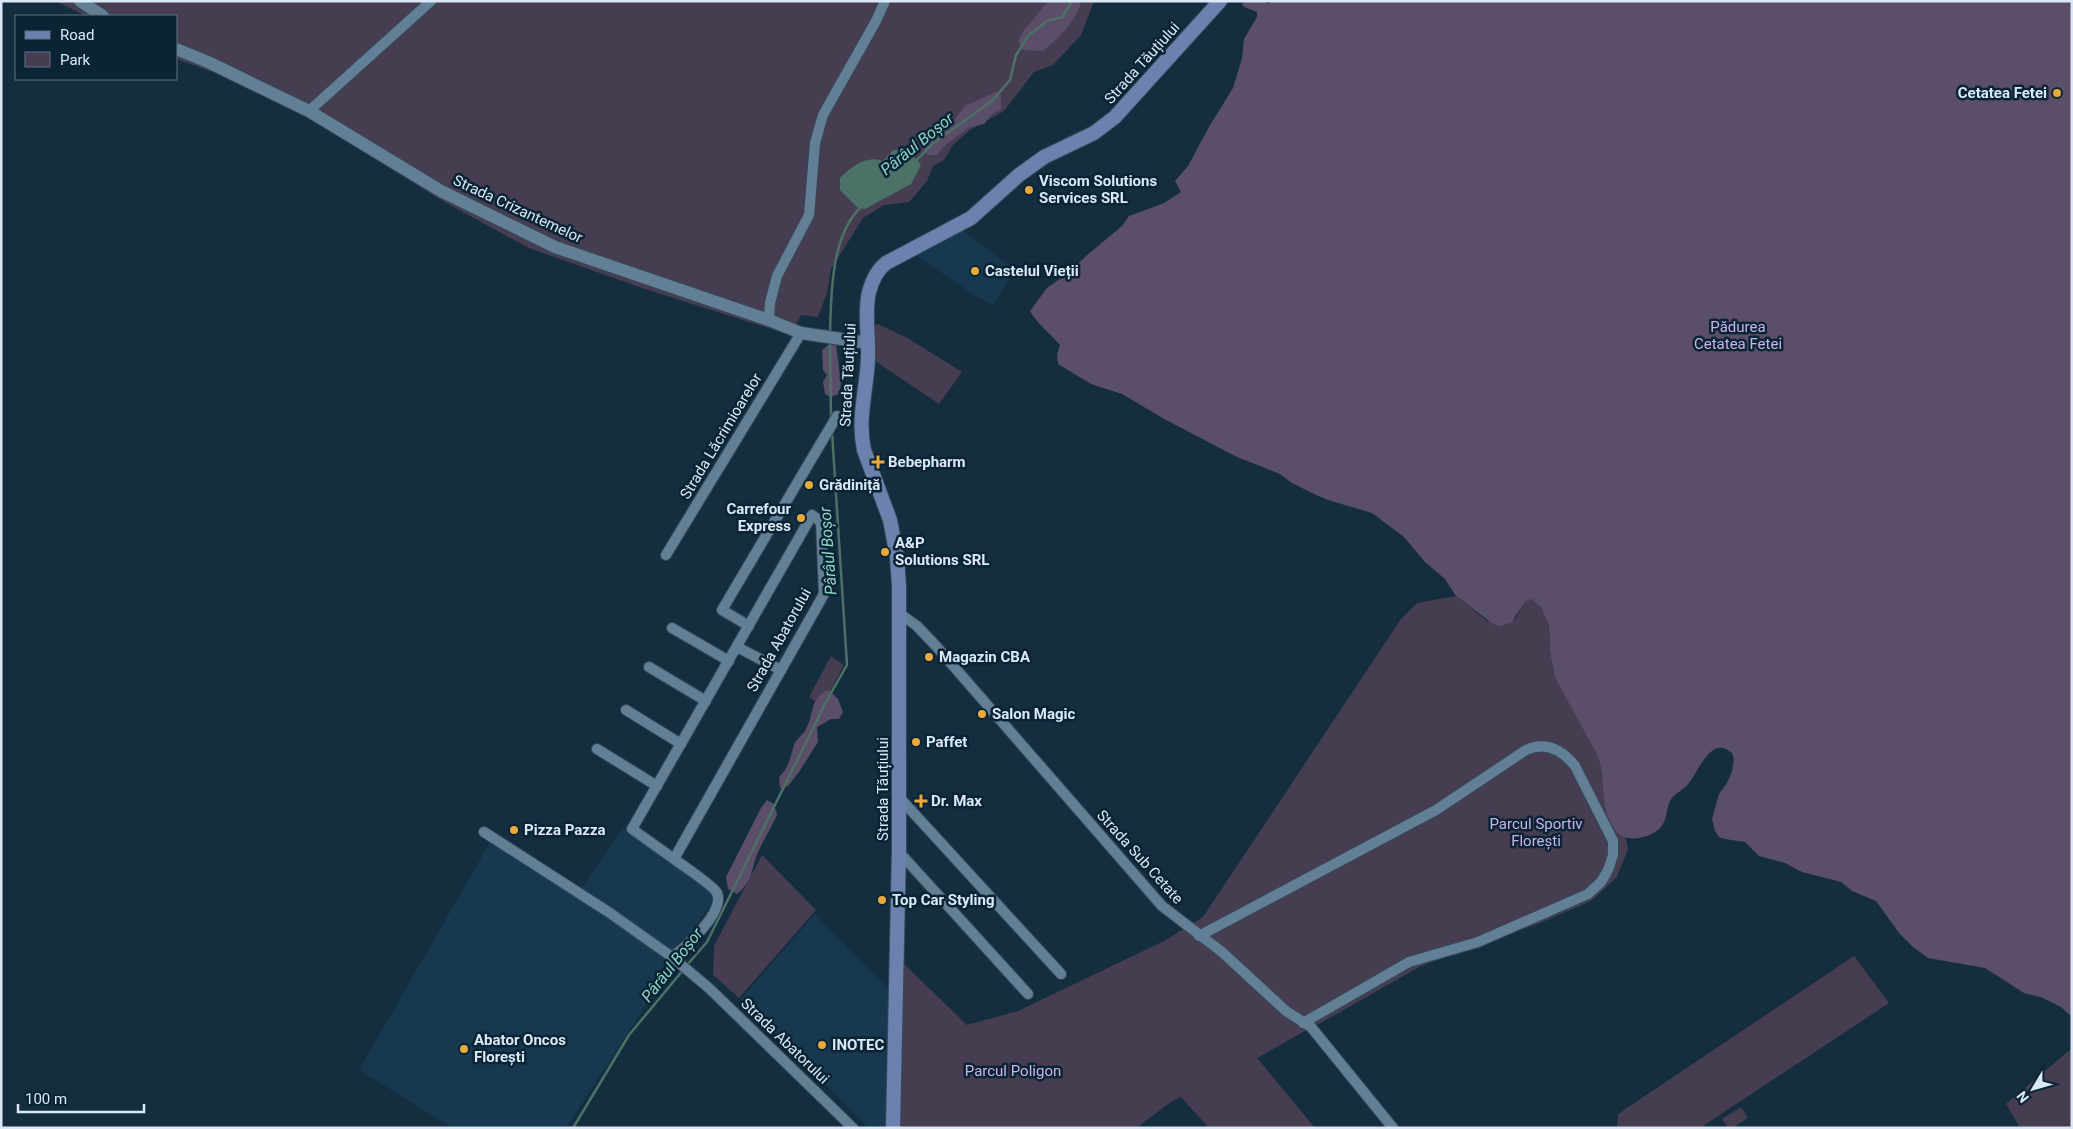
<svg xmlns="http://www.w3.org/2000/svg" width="2073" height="1129" viewBox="0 0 2073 1129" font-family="Roboto,sans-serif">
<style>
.built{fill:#17384f}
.green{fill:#473d51}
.forest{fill:#5b4e68}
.water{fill:#4c7167}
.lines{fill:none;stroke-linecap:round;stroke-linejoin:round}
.stream{stroke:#4c7167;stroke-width:2.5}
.minor-casing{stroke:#344958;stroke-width:12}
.tertiary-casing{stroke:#344958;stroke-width:14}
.secondary-casing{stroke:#344958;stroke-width:16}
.minor{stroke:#637f95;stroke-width:10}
.tertiary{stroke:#637f95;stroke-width:12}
.secondary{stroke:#6a82ad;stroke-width:14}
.poi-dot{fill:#eaaa39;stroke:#0a2436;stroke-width:2}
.labels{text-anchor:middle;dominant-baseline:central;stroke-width:5;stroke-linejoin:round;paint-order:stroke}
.street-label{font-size:15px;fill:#dae9f5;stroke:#0a2436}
.poi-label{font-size:15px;font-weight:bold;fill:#dae9f5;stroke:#0a2436;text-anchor:start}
.park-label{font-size:15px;fill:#ccb3e6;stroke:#0a2436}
.water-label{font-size:16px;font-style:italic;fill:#8fd4c2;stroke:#0a2436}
</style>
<rect width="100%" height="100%" fill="#142e40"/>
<g class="built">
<polygon points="959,228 1011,267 1011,275 993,305 974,295 914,254"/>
<polygon points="623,828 713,893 715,898 670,963 631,1029 566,1128 453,1128 359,1070 496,832 581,889"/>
<polygon points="815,914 891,992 887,1128 869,1128 740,1000"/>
</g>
<g class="green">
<polygon points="56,1 1094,1 1081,35 1053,65 1034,72 1004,111 970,130 953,145 944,160 933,166 927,181 909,202 884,205 863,218 831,269 827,293 818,317 801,315 790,335 642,288 529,248 441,200 309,118 216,73 176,59 176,16 86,16"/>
<polygon points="878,324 909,339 962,372 939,404 875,361 874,326"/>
<polygon points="1456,596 1487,621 1506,625 1516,618 1525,602 1531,599 1541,607 1547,619 1549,625 1550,652 1555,678 1592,742 1600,760 1602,778 1626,838 1628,849 1617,877 1591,901 1540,923 1421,966 1319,1024 1317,1024 1257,1058 1315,1128 1209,1128 1181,1097 1171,1102 1136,1128 898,1128 903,963 967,1025 1018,1011 1164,941 1203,917 1401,619 1417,603"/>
<polygon points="831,656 844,665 822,706 809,697"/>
<polygon points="762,855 816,910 739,998 713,975 714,946"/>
<polygon points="1854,956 1889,1003 1700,1128 1617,1128 1618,1114"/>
<polygon points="2072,1048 2072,1128 2020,1128 2006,1104"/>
<polygon points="1741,1107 1748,1118 1732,1128 1728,1128 1722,1119"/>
</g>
<g class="forest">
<path d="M1050 1H1081C1077 21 1058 39 1043 51L1023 50 1018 42C1024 27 1028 27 1036 16 1042 9 1042 6 1050 1Z"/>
<path d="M1244 1H1264L1267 4 1273 1H2072V1017L2061 1007 2043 998 2024 993 1985 968 1928 958 1913 947 1899 933 1876 901 1852 891 1841 882 1802 872 1785 863 1759 856 1745 842 1725 839 1719 837 1715 831 1712 819 1719 794 1727 783 1732 771 1734 759 1732 753C1711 734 1699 771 1689 783 1684 790 1674 793 1670 801 1666 809 1667 820 1661 827 1651 838 1626 844 1616 831 1598 809 1607 778 1597 754L1555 678 1550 652 1549 625 1541 607 1531 599 1525 602 1511 623 1499 626 1493 624 1456 596 1445 579 1425 562 1404 537 1372 513 1328 500 1316 495 1292 483 1280 474 1237 457 1166 420 1122 394 1091 384 1058 364 1057 354 1060 345C1050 333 1038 325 1030 311L1047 288 1071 271 1086 256 1122 226 1129 216 1164 203 1181 192 1175 181 1188 166 1209 127 1233 88 1242 58 1244 39 1257 17V12L1244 7 1242 4Z"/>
<polygon points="996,92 1001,95 1001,110 992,114 984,124 968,128 943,147 937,155 928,155 924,150 928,143 951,127 957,116 965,106"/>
<polygon points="836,344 841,384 839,394 831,397 825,394 823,382 827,375 823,370 822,350 828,345"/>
<path d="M829 690 838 699 843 712 839 719H831L817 727 818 742 799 772 788 786 780 788 779 777C789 768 790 758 794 745 796 739 803 735 806 729 814 715 810 696 829 690Z"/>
<path d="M767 800 774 804 777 815C771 828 764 839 758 852 750 870 755 879 737 894L728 889 726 877 761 808Z"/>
</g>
<path class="water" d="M906 147 921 165 911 184 865 209 858 208 840 190V178C852 166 867 155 883 161L892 151Z"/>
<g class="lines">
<g class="stream">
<polyline points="915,162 931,145 993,100 1010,80 1016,55 1028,36 1047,21 1062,17 1072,1"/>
<path d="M830 334C831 295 831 235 861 207"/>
<polyline points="830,342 831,419"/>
<polyline points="687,965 707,942 827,700 847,665 832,432"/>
<polyline points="573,1128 629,1035 684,969"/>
</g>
<defs>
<g id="minor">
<polyline points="309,111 431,1"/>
<polyline points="769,320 770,303 777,276 809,215 815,143 823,115 876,21 885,1"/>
<polyline points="666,555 801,333"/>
<polyline points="899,613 917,626 936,646 1162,906 1222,952 1286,1011 1311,1027 1393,1128"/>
<polyline points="749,626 722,610 837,416"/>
<polyline points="672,628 729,661"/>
<polyline points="737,647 781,670"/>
<polyline points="649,667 706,701"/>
<polyline points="626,710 681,744"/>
<polyline points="597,749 657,786"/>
<polyline points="898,796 1061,974"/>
<polyline points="484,832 610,913 672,957 710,989 853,1128"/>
<polyline points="899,852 1028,994"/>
<path d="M1199 936 1436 810 1526 750C1546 741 1562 750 1575 766L1613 841V855L1608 870 1601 882 1588 894 1478 942 1409 962 1303 1023"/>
<path d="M672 957C686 947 725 912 717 893 714 886 682 865 674 859L824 594 821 522 812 515 632 829 674 859"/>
</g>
<g id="tertiary">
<polyline points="80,1 103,16"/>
<polyline points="176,49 208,62 309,111 441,191 555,247 769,320 801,333 868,343"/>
</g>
<path id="secondary" d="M893 1128 899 848V586L897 557 890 520 864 450C857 418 867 389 868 358 869 336 864 313 869 292 872 281 877 270 886 263L971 218 1019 175 1044 157 1094 133 1115 117 1220 1"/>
</defs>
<use href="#minor" class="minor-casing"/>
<use href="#tertiary" class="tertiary-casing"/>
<use href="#secondary" class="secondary-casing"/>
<use href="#minor" class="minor"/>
<use href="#tertiary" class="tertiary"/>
<use href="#secondary" class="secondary"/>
</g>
<g class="poi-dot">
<circle cx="2057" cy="93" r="5"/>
<circle cx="1029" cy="190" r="5"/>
<circle cx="975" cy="271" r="5"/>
<path d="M875.5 454.5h5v5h5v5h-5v5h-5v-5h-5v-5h5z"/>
<circle cx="809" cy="485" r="5"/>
<circle cx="801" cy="518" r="5"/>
<circle cx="885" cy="552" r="5"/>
<circle cx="929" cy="657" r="5"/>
<circle cx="982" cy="714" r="5"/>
<circle cx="916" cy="742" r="5"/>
<path d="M918.5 793.5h5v5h5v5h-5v5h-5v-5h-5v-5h5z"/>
<circle cx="514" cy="830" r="5"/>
<circle cx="882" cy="900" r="5"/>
<circle cx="822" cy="1045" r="5"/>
<circle cx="464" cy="1049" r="5"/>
</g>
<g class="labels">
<g class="street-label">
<text transform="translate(1142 63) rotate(-48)">Strada Tăuțiului</text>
<text transform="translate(518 209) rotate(25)">Strada Crizantemelor</text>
<text transform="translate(848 375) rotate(-87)">Strada Tăuțiului</text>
<text transform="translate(721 436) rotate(-59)">Strada Lăcrimioarelor</text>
<text transform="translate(779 640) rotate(-61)">Strada Abatorului</text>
<text transform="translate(883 789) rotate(-90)">Strada Tăuțiului</text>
<text transform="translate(1140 857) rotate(48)">Strada Sub Cetate</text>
<text transform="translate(785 1041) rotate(44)">Strada Abatorului</text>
</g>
<g class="poi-label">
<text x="2047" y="93" text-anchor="end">Cetatea Fetei</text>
<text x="1039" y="181">Viscom Solutions<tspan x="1039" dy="17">Services SRL</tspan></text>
<text x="985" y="271">Castelul Vieții</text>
<text x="888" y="462">Bebepharm</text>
<text x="819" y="485">Grădiniță</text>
<text x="791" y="509" text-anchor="end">Carrefour<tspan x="791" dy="17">Express</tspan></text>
<text x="895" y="543">A&amp;P<tspan x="895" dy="17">Solutions SRL</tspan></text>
<text x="939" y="657">Magazin CBA</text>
<text x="992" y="714">Salon Magic</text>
<text x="926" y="742">Paffet</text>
<text x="931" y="801">Dr. Max</text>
<text x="524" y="830">Pizza Pazza</text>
<text x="892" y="900">Top Car Styling</text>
<text x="474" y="1040">Abator Oncos<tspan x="474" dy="17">Florești</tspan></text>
<text x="832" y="1045">INOTEC</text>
</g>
<g class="park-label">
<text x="1738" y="327">Pădurea<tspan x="1738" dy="17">Cetatea Fetei</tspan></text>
<text x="1536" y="824">Parcul Sportiv<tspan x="1536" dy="17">Florești</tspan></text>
<text x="1013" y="1071">Parcul Poligon</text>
</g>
<g class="water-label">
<text transform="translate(917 144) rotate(-39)">Pârâul Boșor</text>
<text transform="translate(828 551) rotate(-94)">Pârâul Boșor</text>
<text transform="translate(672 965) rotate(-52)">Pârâul Boșor</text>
</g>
</g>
<rect width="2073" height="1129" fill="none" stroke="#dae9f5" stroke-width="5"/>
<rect x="15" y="15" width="162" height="65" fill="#0a2436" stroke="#5d7382"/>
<rect x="25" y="31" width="25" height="8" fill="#6a82ad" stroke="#5d7382"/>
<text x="60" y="40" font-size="15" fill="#dae9f5">Road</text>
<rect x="25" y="52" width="25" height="15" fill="#473d51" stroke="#5d7382"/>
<text x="60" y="65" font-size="15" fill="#dae9f5">Park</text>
<g transform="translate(2033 1089) rotate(232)" stroke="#0a2436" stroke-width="4" paint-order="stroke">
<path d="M0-4L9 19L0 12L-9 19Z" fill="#dae9f5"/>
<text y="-8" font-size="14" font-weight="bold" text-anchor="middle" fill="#dae9f5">N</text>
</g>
<path d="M18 1104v8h126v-8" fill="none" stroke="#dae9f5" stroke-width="2.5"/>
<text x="25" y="1104" font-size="15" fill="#dae9f5" stroke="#0a2436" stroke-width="4" paint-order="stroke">100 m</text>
</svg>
